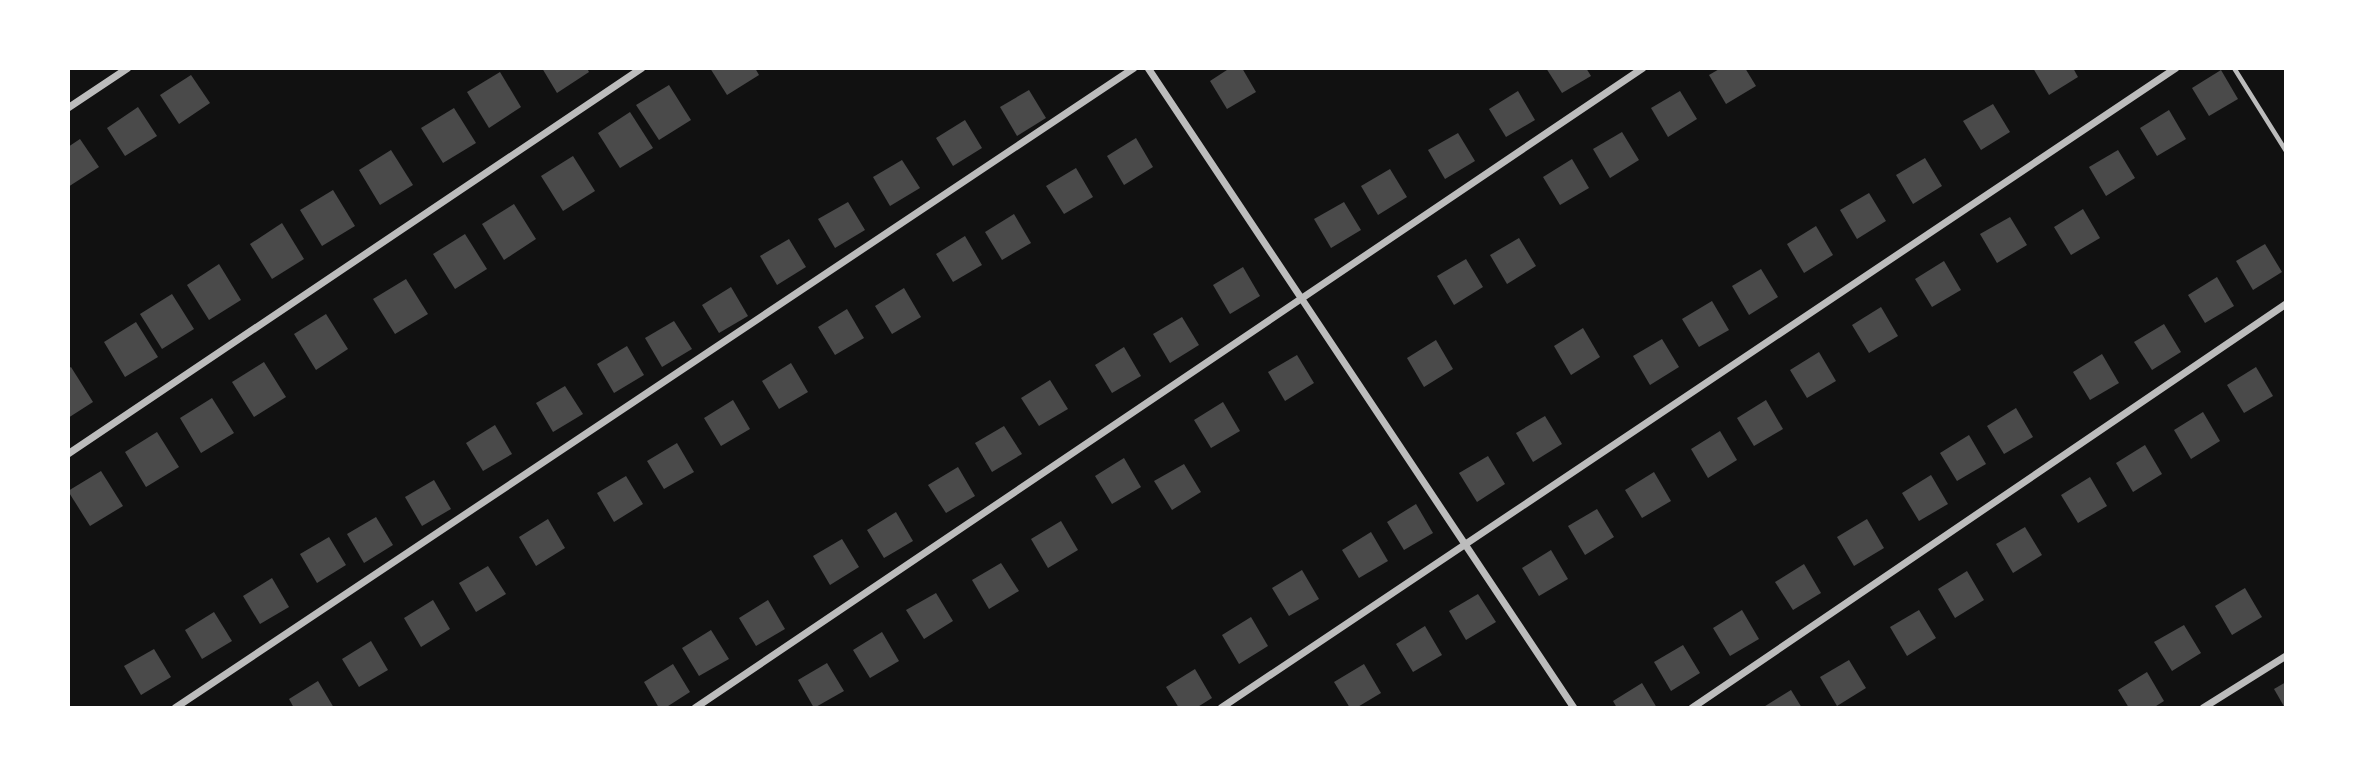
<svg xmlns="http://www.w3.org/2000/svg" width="2354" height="776" viewBox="0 0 2354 776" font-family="'IBM Plex Sans',sans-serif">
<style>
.building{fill:#4a4a4a}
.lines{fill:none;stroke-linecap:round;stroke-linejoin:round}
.service{stroke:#bcbcbc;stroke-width:4.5}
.minor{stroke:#bcbcbc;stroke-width:7}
</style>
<rect width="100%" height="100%" fill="#111"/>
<g class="building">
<polygon points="542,68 587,68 589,72 557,93"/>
<polygon points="710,68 755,68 759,75 727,95"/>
<polygon points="1230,68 1242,68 1256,92 1227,109 1210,81"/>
<polygon points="1546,68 1586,68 1591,76 1562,93"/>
<polygon points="1721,68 1745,68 1756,86 1726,104 1709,75"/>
<polygon points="2033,68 2073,68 2078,77 2049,95"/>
<polygon points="2221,70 2238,99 2209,116 2192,88"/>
<polygon points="500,72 521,107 489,128 467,92"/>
<polygon points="191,75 210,103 179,124 160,95"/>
<polygon points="669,85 691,120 659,140 636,105"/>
<polygon points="1029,90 1046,118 1017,136 1000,107"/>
<polygon points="1518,91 1535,120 1506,137 1489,109"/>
<polygon points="1680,91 1697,119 1668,137 1651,108"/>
<polygon points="1993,104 2010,132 1981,150 1963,121"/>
<polygon points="138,107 157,136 125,156 107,128"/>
<polygon points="454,108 476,143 443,163 421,128"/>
<polygon points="2169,110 2186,139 2157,156 2140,128"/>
<polygon points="630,112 653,148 620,168 598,133"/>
<polygon points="965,120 982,148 953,166 936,138"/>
<polygon points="1622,132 1639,160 1610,178 1593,149"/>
<polygon points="1458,133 1475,161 1445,179 1428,150"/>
<polygon points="1136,138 1153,167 1124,185 1107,156"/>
<polygon points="80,139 99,167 68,187 68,147"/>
<polygon points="391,150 413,185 380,205 359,170"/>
<polygon points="2118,150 2135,178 2106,196 2089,167"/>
<polygon points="573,156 595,191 563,211 541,176"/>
<polygon points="1925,158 1942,186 1913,204 1896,175"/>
<polygon points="1572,159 1589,188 1560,205 1543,177"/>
<polygon points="902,160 920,188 890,206 873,177"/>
<polygon points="1076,168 1093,197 1064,214 1046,186"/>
<polygon points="1390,169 1407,197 1378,215 1361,186"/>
<polygon points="333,190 355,226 322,246 300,210"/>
<polygon points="1869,193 1886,221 1857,239 1840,210"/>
<polygon points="848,202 865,230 835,248 818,219"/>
<polygon points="1344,202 1361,230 1331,248 1314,219"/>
<polygon points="514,204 536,239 504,260 482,224"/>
<polygon points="2083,209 2100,238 2071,255 2054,227"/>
<polygon points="1014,214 1031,243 1002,260 985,232"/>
<polygon points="2010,217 2027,245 1997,263 1980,234"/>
<polygon points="282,223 304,259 272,279 250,244"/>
<polygon points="1816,226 1833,255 1804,273 1787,244"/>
<polygon points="465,234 487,269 455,289 433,254"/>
<polygon points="965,236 982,265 953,282 936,254"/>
<polygon points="1519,238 1536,266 1507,284 1490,255"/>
<polygon points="789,239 806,267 777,285 760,256"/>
<polygon points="2265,244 2282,272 2253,290 2236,261"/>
<polygon points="1466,259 1483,287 1454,305 1437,276"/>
<polygon points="1944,261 1961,290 1932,307 1915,279"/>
<polygon points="219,264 241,300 209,320 187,285"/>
<polygon points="1243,267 1260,296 1230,314 1213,285"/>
<polygon points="1761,269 1778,297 1749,315 1732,286"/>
<polygon points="2217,277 2234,306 2205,323 2188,295"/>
<polygon points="406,279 428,314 395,334 373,299"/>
<polygon points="731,287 748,316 719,333 702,305"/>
<polygon points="904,288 921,317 892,334 875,306"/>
<polygon points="172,294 194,329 162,349 140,314"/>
<polygon points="1712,301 1729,330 1699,347 1682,319"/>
<polygon points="1881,307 1898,336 1869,353 1852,325"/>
<polygon points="847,309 864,338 835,355 818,327"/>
<polygon points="326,314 348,349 316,370 294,334"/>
<polygon points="1182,317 1199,345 1170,363 1153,334"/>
<polygon points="674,321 692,349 662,367 645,338"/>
<polygon points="136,322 158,357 125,377 104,342"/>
<polygon points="2164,324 2181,352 2152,370 2134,342"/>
<polygon points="1583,328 1600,357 1571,375 1554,346"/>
<polygon points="1662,339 1679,367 1650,385 1633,356"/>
<polygon points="1436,340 1453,369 1424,387 1407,358"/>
<polygon points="627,346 644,375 614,393 597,364"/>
<polygon points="1124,347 1141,376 1112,393 1095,365"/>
<polygon points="1819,352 1836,381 1807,398 1790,370"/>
<polygon points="2102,354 2119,383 2090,400 2073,372"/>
<polygon points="1297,355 1314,383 1285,401 1268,372"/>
<polygon points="264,362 286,397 254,417 232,382"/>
<polygon points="791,363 808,392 779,409 762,381"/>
<polygon points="71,367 93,402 68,418 68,369"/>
<polygon points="2256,367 2273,396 2244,413 2227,385"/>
<polygon points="1050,380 1068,409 1039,426 1021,398"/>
<polygon points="565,386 583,414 553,432 536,403"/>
<polygon points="212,398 234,433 201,453 180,418"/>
<polygon points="733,400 750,429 721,446 704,418"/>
<polygon points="1766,400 1783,429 1754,446 1737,418"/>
<polygon points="1223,402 1240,431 1211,448 1194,420"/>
<polygon points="2016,408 2033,437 2004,454 1987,426"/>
<polygon points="2203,412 2220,441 2191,459 2174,430"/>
<polygon points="1545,416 1562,444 1533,462 1516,433"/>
<polygon points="495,425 512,454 483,471 466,443"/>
<polygon points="1004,426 1022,454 992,472 975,443"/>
<polygon points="1720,431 1737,460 1708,478 1691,449"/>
<polygon points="157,432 179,467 146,487 125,452"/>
<polygon points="1969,435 1986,464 1957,481 1940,453"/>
<polygon points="677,443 694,472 664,489 647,461"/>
<polygon points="2145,445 2162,474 2133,492 2116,463"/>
<polygon points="1488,456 1505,484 1477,502 1459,473"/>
<polygon points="1124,458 1141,487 1112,504 1095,476"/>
<polygon points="1184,464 1201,492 1172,510 1154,481"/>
<polygon points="958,467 975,496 946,513 928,485"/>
<polygon points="101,471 123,506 90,526 68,491"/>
<polygon points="1654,472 1671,501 1642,518 1625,490"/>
<polygon points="1931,475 1948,504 1919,521 1902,493"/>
<polygon points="626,476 643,504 614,522 597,493"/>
<polygon points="2090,477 2107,506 2078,523 2061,495"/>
<polygon points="434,480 451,509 422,526 405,497"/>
<polygon points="1416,504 1433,533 1404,550 1387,522"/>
<polygon points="1597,509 1614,537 1585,555 1568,526"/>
<polygon points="896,512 913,541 884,558 867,530"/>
<polygon points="376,517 393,545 364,563 347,534"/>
<polygon points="548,519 565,548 536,566 519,537"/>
<polygon points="1867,519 1884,548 1854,566 1837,537"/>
<polygon points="1061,521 1078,550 1048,568 1031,539"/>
<polygon points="2025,527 2042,555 2013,573 1996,544"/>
<polygon points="1371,532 1388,561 1359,578 1342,550"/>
<polygon points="329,537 346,565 317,583 300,554"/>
<polygon points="842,539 859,567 830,585 813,556"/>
<polygon points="1551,550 1568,579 1539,596 1522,568"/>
<polygon points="1001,563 1019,591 989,609 972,580"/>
<polygon points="1804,564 1821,593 1793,610 1775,582"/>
<polygon points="488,566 506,594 476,612 459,583"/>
<polygon points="1302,570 1319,599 1289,616 1272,588"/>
<polygon points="1967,571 1984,600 1955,618 1938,589"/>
<polygon points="272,578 289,607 260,624 243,596"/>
<polygon points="2245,588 2262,617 2232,635 2215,606"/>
<polygon points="936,593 953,621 924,639 906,610"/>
<polygon points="1478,594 1496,622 1466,640 1449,611"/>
<polygon points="433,600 450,629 421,647 404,618"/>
<polygon points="768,600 785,629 756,646 739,618"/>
<polygon points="1742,610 1759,639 1730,656 1713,628"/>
<polygon points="1919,610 1936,638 1907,656 1890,627"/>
<polygon points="214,612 232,641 202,659 185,630"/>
<polygon points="1251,617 1268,646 1239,664 1222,635"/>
<polygon points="2184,625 2201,653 2172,671 2154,642"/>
<polygon points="1425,626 1442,655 1413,672 1396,644"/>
<polygon points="711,630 729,659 699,676 682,648"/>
<polygon points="882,632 899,661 870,678 853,650"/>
<polygon points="371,641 388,670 359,687 342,659"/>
<polygon points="1683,645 1700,673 1671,691 1654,662"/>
<polygon points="154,649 171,677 141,695 124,666"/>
<polygon points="1849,660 1866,688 1837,706 1820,677"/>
<polygon points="827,663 844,691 814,708 798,680"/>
<polygon points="673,664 690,692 665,708 659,708 644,682"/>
<polygon points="1364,664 1381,693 1356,708 1350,708 1334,682"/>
<polygon points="1195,669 1212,698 1196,708 1179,708 1166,687"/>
<polygon points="2147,672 2164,701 2153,708 2129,708 2118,690"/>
<polygon points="318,681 334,708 294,708 289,699"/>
<polygon points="2286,682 2286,708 2285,708 2274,689"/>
<polygon points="1642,683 1657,708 1617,708 1613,701"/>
<polygon points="1791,690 1802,708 1762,708"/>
</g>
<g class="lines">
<polyline class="service" points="2234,68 2286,151"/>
<g class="minor">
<polyline points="1148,68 1574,708"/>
<polyline points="68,108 128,68"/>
<polyline points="68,454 642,68"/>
<polyline points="175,708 1134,68"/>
<polyline points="695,708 1643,68"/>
<polyline points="1221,708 2176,68"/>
<polyline points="1692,708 2286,304"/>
<polyline points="2203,708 2286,656"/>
</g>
</g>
<rect width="2354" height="776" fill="none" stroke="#ffffff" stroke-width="140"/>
</svg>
